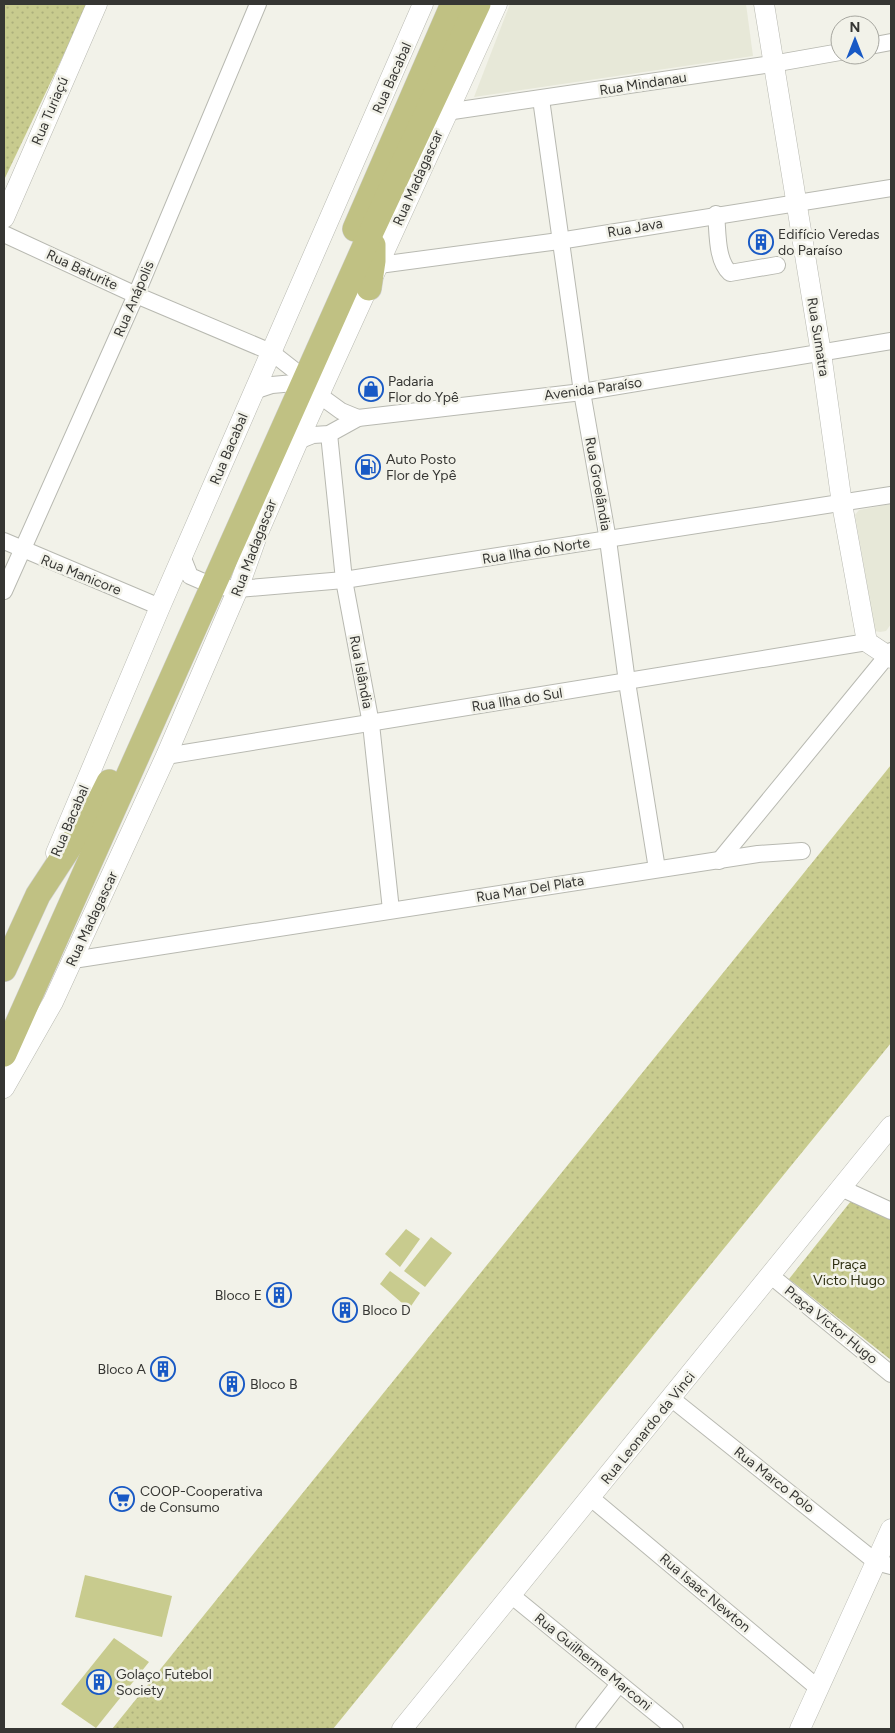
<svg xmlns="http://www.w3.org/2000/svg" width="895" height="1733" viewBox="0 0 895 1733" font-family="Figtree,sans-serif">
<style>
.built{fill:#e7e8d8}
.grass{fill:url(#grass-dots)}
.pitch{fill:#c8cb8e}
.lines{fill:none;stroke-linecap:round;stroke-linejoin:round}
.minor-casing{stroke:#b8b9b1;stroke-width:18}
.tertiary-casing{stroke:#b8b9b1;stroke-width:21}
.primary-casing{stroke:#cfcfce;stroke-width:26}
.minor{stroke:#fff;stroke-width:16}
.tertiary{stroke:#fff;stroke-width:20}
.primary{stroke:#c0c183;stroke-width:25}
.labels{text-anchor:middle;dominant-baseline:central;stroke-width:5;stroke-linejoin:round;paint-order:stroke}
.street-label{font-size:14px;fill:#363633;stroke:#f2f2e9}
.poi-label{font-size:14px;fill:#363633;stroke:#f2f2e9;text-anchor:start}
.park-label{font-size:14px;fill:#2d2e11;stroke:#f2f2e9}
</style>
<defs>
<pattern id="grass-dots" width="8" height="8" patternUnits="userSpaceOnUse" patternTransform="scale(1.25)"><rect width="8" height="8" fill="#c8cb8e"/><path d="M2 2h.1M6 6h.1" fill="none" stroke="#acaf7b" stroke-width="1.8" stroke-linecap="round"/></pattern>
</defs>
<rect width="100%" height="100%" fill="#f2f2e9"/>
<g class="built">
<polygon points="510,4 746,4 753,56 474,97"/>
<polygon points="891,504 891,624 886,631 880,632 875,631 855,515 859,510"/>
</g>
<g class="grass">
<polygon points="4,4 88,4 4,180"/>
<polygon points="891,765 891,1043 333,1729 112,1729"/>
<polygon points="851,1201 891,1220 891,1360 789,1279"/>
</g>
<g class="pitch">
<polygon points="406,1229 420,1239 400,1267 385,1254"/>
<polygon points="431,1237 452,1253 425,1287 404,1271"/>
<polygon points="390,1271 420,1293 409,1309 380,1284"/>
<polygon points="85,1575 172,1596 162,1637 75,1617"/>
<polygon points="114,1638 149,1662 96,1728 61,1704"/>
</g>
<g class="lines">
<defs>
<g id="minor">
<polyline points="870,46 891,42"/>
<polyline points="541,99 582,392 608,540 627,682 657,869"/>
<polyline points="446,112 772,64 840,52"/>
<path d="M716 214C718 232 716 260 730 273L777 265"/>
<polyline points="4,234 136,295 271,352 294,370 319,395 341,411 358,418"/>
<polyline points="379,265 559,241 891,188"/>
<polyline points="254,391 272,385 305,382"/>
<polyline points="329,434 344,580 371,724 391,910"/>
<polyline points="298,441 313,435 329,434 358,418 582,392 891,341"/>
<polyline points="4,541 160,607"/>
<polyline points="182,556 190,576 213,586 238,589 344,580 891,495"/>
<polyline points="4,591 136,295 258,4"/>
<polyline points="166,756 867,642"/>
<polyline points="719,861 891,651"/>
<polyline points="73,960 758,854 802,851"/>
<polyline points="841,1188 891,1211"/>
<polyline points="770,1275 891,1374"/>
<polyline points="672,1399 876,1562 891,1566"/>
<polyline points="591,1498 818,1688"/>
<polyline points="511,1595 675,1729"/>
<polyline points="584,1729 619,1684"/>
</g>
<g id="tertiary">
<polyline points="764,4 821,353 842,504 867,642 891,658"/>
<polyline points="4,218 97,4"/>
<polyline points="56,853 160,607 423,4"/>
<polyline points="4,1088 53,1002 166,756 238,589 258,533 298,441 497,4"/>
<polyline points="402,1729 891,1126"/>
<polyline points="800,1729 891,1529"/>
</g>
<g id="primary">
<polyline points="355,229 453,4"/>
<polyline points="369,288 373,261 373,245"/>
<polyline points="4,969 38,895 99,802 109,782"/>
<polyline points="4,1054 372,230 478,4"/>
</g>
</defs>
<use href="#minor" class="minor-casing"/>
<use href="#tertiary" class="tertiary-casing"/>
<use href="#primary" class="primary-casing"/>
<use href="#minor" class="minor"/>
<use href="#tertiary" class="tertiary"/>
<use href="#primary" class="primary"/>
</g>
<defs>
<symbol id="building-ring" viewBox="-11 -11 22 22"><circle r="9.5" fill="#f2f2e9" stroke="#1859c5" stroke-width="1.5"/><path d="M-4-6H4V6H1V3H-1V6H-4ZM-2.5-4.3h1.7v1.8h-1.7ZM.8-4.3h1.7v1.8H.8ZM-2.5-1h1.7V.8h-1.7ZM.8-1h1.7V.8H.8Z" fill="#1859c5"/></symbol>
<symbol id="shop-ring" viewBox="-11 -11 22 22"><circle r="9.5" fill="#f2f2e9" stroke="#1859c5" stroke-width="1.5"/><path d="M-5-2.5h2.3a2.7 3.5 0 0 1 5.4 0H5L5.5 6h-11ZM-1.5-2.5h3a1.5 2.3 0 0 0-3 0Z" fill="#1859c5"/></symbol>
<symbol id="fuel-ring" viewBox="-11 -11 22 22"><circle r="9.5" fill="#f2f2e9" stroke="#1859c5" stroke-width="1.5"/><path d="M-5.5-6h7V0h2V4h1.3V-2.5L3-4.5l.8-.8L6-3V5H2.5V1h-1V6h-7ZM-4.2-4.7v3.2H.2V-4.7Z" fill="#1859c5"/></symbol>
<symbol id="supermarket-ring" viewBox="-11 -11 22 22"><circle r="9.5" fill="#f2f2e9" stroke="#1859c5" stroke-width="1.5"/><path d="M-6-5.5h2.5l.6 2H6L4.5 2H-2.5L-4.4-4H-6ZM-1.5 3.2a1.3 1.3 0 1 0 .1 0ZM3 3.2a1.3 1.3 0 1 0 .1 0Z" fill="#1859c5"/></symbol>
</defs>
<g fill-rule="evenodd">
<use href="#building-ring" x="747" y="228" width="28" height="28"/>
<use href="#shop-ring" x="357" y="375" width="28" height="28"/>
<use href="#fuel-ring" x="354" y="453" width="28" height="28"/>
<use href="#building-ring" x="265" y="1281" width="28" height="28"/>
<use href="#building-ring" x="331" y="1296" width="28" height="28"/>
<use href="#building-ring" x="149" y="1355" width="28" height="28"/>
<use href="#building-ring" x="218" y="1370" width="28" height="28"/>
<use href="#supermarket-ring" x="108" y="1485" width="28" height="28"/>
<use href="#building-ring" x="85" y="1668" width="28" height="28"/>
</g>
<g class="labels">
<g class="street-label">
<text transform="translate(392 78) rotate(-66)">Rua Bacabal</text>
<text transform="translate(643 84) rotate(-9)">Rua Mindanau</text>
<text transform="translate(50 111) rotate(-67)">Rua Turiaçú</text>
<text transform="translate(418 178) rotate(-66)">Rua Madagascar</text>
<text transform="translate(635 228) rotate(-10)">Rua Java</text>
<text transform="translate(82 270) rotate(25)">Rua Baturite</text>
<text transform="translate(134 299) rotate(-67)">Rua Anápolis</text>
<text transform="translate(818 337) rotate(81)">Rua Sumatra</text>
<text transform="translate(593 389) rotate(-8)">Avenida Paraíso</text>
<text transform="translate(229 449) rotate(-67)">Rua Bacabal</text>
<text transform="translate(598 484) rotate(80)">Rua Groelândia</text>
<text transform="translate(254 548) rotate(-69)">Rua Madagascar</text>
<text transform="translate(536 551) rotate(-9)">Rua Ilha do Norte</text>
<text transform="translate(81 575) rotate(22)">Rua Manicore</text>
<text transform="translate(361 672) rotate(79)">Rua Islândia</text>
<text transform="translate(517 700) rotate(-9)">Rua Ilha do Sul</text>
<text transform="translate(70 821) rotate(-67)">Rua Bacabal</text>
<text transform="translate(530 889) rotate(-9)">Rua Mar Del Plata</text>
<text transform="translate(92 919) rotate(-65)">Rua Madagascar</text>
<text transform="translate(831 1325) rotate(39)">Praça Victor Hugo</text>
<text transform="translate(648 1428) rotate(-51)">Rua Leonardo da Vinci</text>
<text transform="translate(774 1480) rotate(38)">Rua Marco Polo</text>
<text transform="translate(705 1593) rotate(40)">Rua Isaac Newton</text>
<text transform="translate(593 1662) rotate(39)">Rua Guilherme Marconi</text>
</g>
<g class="poi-label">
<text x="778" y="234">Edifício Veredas<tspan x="778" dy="16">do Paraíso</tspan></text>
<text x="388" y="381">Padaria<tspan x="388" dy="16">Flor do Ypê</tspan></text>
<text x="386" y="459">Auto Posto<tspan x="386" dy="16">Flor de Ypê</tspan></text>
<text x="262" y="1295" text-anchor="end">Bloco E</text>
<text x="362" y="1310">Bloco D</text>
<text x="146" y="1369" text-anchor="end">Bloco A</text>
<text x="250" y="1384">Bloco B</text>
<text x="140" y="1491">COOP-Cooperativa<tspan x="140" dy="16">de Consumo</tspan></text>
<text x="116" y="1674">Golaço Futebol<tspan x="116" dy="16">Society</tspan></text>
</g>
<g class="park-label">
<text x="849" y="1264">Praça<tspan x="849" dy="16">Victo Hugo</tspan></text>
</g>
</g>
<rect width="895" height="1733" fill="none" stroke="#363633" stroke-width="10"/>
<g transform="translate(855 40)"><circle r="24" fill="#f2f2e9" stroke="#a7a7a0"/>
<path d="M0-4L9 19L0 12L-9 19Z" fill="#1859c5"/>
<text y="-8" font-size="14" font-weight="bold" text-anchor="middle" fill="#363633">N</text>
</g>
</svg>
